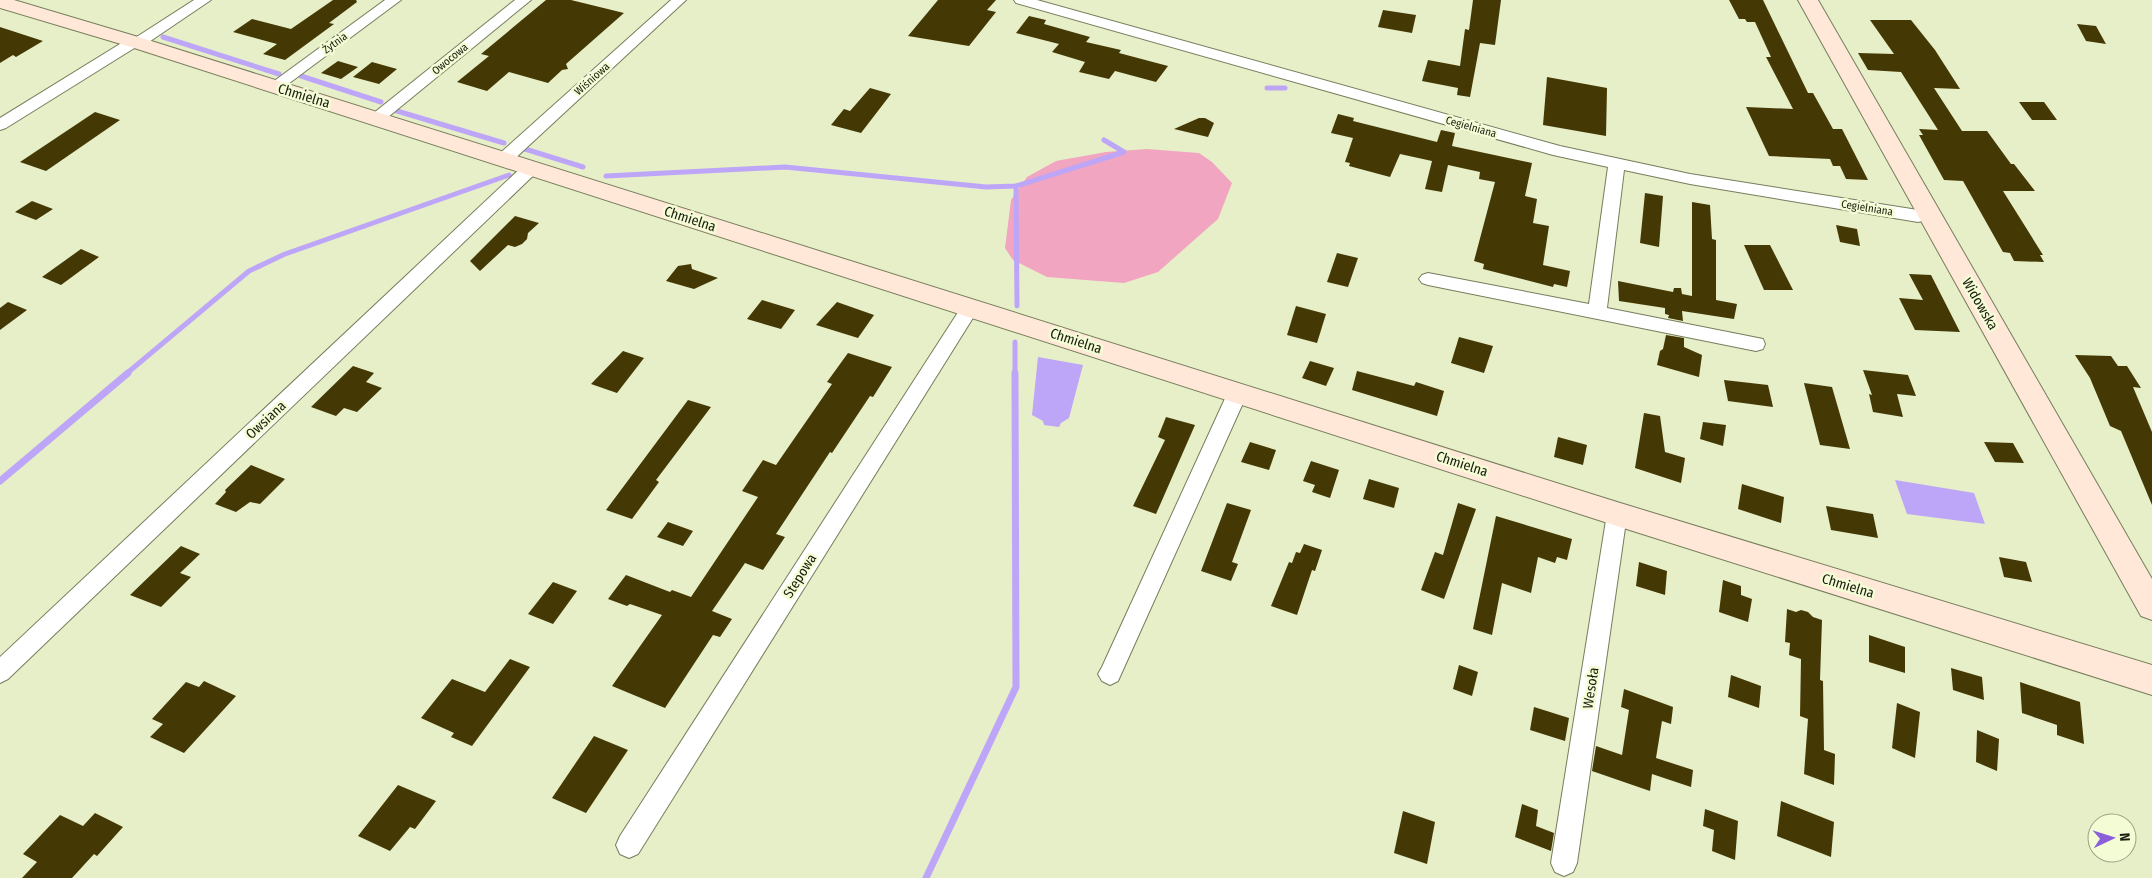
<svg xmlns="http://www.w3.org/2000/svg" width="2152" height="878" viewBox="0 0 2152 878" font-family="'Fira Sans Condensed',sans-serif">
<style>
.green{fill:#f2a5c0}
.water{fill:#bda6f7}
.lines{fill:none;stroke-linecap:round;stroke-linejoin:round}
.stream-far1{stroke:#bda6f7;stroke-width:5}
.stream{stroke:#bda6f7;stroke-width:7}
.building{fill:#443904}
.street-casing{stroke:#767d5b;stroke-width:2}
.secondary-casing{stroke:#767d5b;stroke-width:2}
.street{fill:#fff;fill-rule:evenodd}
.secondary{fill:#ffe8d8;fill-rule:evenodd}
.labels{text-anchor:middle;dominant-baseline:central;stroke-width:5;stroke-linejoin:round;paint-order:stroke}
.far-street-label{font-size:11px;fill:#1a1d0f;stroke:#f4fcd6}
.street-label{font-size:14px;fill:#1a1d0f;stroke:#f4fcd6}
</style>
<rect width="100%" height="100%" fill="#e7efc9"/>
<polygon class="green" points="1147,149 1199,153 1212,162 1232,183 1218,219 1158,272 1124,283 1047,277 1013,260 1005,248 1011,200 1027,177 1056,161 1106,152"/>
<g class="water">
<polygon points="1038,357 1083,365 1069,418 1061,423 1059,427 1044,425 1043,421 1032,415"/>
<polygon points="1895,480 1974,493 1985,524 1907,514"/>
</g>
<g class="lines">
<g class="stream-far1">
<polyline points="163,37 279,74"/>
<polyline points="301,76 381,102"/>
<polyline points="1267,88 1285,88"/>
<polyline points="397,111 504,143"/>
<polyline points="525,149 583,167"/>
<polyline points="606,176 785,167 986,187 1016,186 1124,152 1104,140"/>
<polyline points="1016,186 1017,306"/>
<polyline points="1015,342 1015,374"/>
<polyline points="126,374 249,271 285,254 509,175"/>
</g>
<g class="stream">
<polyline points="0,481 128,373"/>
<polyline points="926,878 1016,687 1015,373"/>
</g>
</g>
<g class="building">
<polygon points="333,0 356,0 357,2 329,23 334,24 285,60 263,54 277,44 233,32 252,19 291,29"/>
<polygon points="546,0 571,0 624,13 566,64 568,69 562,70 548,83 509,72 487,91 457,82 489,56 481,54"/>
<polygon points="938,0 996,0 987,10 996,12 969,46 908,36"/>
<polygon points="1473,0 1501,0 1495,45 1480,43 1470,97 1457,95 1458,88 1422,81 1428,60 1460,66 1465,29 1469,30"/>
<polygon points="1729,0 1763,0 1808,93 1813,93 1833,129 1842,129 1868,180 1846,179 1840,166 1833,166 1830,159 1769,156 1746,107 1793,109 1766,57 1771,57 1755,22 1747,22 1745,19 1739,19"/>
<polygon points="1383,10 1416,15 1412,33 1378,27"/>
<polygon points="1029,16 1046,20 1044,24 1090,37 1086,42 1121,50 1119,53 1168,66 1156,82 1115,71 1109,79 1079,72 1085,62 1052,52 1059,44 1016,33"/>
<polygon points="1870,20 1911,20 1935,50 1960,89 1934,88 1962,131 1987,131 2011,164 2014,164 2035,191 2003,191 2043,255 2040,255 2044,262 2014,261 2010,253 2003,252 1963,181 1944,180 1919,135 1923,135 1919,129 1938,130 1901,72 1868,70 1858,53 1894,54"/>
<polygon points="2077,24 2096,26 2106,44 2086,41"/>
<polygon points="0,27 43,41 16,57 13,55 0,63"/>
<polygon points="338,61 358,67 341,79 321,73"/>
<polygon points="372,62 397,69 379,84 353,77"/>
<polygon points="1547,77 1607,88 1606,136 1543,125"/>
<polygon points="870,88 891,94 861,133 831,125 844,109 850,111"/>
<polygon points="2019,102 2044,102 2057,120 2032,120"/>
<polygon points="95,112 120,120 46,171 20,162"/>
<polygon points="1338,114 1354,118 1353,121 1437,142 1441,130 1455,133 1452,146 1532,163 1525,196 1537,199 1533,223 1549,226 1543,265 1570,271 1567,287 1554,284 1553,287 1483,269 1484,264 1474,261 1495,182 1479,179 1480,172 1448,165 1442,192 1425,189 1432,161 1400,154 1390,177 1349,166 1350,163 1345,162 1353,138 1331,133"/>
<polygon points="1199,118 1205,118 1214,123 1208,137 1174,129"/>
<polygon points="1645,193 1663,196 1659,247 1640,243"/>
<polygon points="32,201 53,209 36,220 15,212"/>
<polygon points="1692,202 1710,205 1712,239 1716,240 1716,300 1737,304 1734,319 1682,311 1683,321 1668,318 1669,315 1665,314 1665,308 1619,301 1618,281 1673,292 1674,288 1681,288 1682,294 1692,296"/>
<polygon points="515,216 539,223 528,233 527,239 522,244 515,247 508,245 480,271 470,261"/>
<polygon points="1836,225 1857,229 1860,246 1840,242"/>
<polygon points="1744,245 1770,245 1793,290 1764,290"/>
<polygon points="81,249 99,257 61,285 42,277"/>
<polygon points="1337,253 1358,258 1348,287 1327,282"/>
<polygon points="691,264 692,269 718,278 694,289 666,281 678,266"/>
<polygon points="1909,274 1931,275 1960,332 1915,330 1899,298 1923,300"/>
<polygon points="762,300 795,310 781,329 747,319"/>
<polygon points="8,302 27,310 0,330 0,308"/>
<polygon points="837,302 874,315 858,338 816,325"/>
<polygon points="1296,306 1326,314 1317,343 1287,335"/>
<polygon points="1666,335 1684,338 1684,347 1702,355 1699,377 1657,365 1660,351 1663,349"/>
<polygon points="1459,337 1493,346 1484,373 1451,363"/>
<polygon points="623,351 644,358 617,393 591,384"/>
<polygon points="848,353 892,367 873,397 870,396 832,453 830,452 776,534 785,537 763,570 745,563 712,611 732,619 720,637 713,635 665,708 612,686 662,615 630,604 627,606 608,599 626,575 670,592 672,590 691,597 758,497 742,491 763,460 776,465 832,384 827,382"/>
<polygon points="2075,355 2111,356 2118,366 2127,366 2141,388 2133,387 2152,432 2152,505 2121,431 2110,426 2090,378"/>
<polygon points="1310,361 1334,368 1326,386 1302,378"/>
<polygon points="353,366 374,373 366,382 382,388 357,412 344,408 336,416 311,407"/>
<polygon points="1863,370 1908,375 1916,396 1897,394 1903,417 1873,412 1869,394 1872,395"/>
<polygon points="1357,371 1414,386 1416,382 1444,391 1437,416 1352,390"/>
<polygon points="1724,380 1768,385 1773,407 1728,401"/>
<polygon points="1804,383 1832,387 1850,449 1820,445"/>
<polygon points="688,400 711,407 656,480 659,482 632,519 606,510"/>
<polygon points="1644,413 1660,416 1665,452 1685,458 1681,483 1635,468"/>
<polygon points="1166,417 1195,425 1156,514 1133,506 1165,440 1158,437"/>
<polygon points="1703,422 1726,425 1723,446 1700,439"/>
<polygon points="1558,437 1587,445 1583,465 1554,457"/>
<polygon points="1250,442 1276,450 1269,470 1241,462"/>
<polygon points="1984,442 2013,443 2024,463 1995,462"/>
<polygon points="1311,461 1339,470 1330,498 1312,492 1315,485 1303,481"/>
<polygon points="251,465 285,479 260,504 250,502 236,512 215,504 226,492 225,490"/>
<polygon points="1369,479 1399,488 1394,508 1363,499"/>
<polygon points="1742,484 1784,497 1781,523 1738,509"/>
<polygon points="1227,503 1251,510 1232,562 1238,564 1231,581 1201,571"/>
<polygon points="1458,503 1476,509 1444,599 1421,590 1435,552 1443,555"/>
<polygon points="1826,506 1873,514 1878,538 1831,530"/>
<polygon points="1496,516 1572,539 1567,560 1557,557 1555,563 1538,557 1531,593 1502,583 1492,635 1473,629"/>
<polygon points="668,522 693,531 683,546 657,537"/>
<polygon points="1304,544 1322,550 1315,571 1312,570 1297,615 1271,606 1289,562 1292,563 1296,552 1300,553"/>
<polygon points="181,546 200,554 180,573 191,577 161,607 130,595"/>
<polygon points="1999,557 2026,562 2032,582 2004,577"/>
<polygon points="1639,562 1667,571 1665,595 1636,586"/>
<polygon points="1723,580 1741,586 1741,595 1752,599 1748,622 1719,612"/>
<polygon points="553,582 577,591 553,624 528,614"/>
<polygon points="1787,609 1796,612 1801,610 1808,612 1813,617 1822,620 1820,680 1823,681 1824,750 1835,754 1834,785 1804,774 1808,719 1800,716 1801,659 1789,655 1790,643 1785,642"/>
<polygon points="1869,635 1905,647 1905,673 1869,662"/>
<polygon points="510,659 530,667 472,746 451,737 454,733 421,718 452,679 485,692"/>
<polygon points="1459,665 1478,672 1472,696 1453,689"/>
<polygon points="1951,668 1982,677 1984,700 1953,690"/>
<polygon points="1731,675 1761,686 1759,708 1728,697"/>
<polygon points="204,681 236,696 184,753 150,737 163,724 152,719 186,682 199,687"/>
<polygon points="2020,682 2080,702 2084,744 2057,735 2057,725 2022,713"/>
<polygon points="1624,689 1673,707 1671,724 1662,721 1656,758 1693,770 1691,787 1652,774 1650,791 1592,771 1596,746 1622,755 1629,710 1621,707"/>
<polygon points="1897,703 1920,712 1915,758 1892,748"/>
<polygon points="1534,707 1569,718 1565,741 1530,730"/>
<polygon points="1977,730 1999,739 1997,771 1976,762"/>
<polygon points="594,736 628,750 586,813 552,798"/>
<polygon points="398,785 436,801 415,829 410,827 390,851 358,836"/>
<polygon points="1781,801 1834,822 1831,857 1777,836"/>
<polygon points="1522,804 1538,810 1536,826 1554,833 1551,851 1515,837"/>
<polygon points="1705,809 1738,821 1735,860 1712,851 1714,830 1703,826"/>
<polygon points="1403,811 1435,822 1427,864 1394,853"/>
<polygon points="95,813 123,827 97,856 94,854 72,878 22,878 37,862 23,854 60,815 83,826"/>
</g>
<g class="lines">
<defs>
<g id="street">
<polygon points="194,0 211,0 143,46 136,47 6,128 0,130 0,118 128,39 135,38"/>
<polygon points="385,0 401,0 280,90 270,90 267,87 270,84"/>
<polygon points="515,0 531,0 382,122 370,122 368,119 370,116"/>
<polygon points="671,0 686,0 510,163 504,164 498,163 496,159 498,155"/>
<polygon points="1014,0 1037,0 1560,146 1690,174 1918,210 1929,208 1935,210 1938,214 1935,218 1918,222 1690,184 1624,170 1607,308 1763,339 1765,344 1763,349 1756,351 1428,285 1422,283 1419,279 1422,275 1428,273 1589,304 1608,167 1553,155 1016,3"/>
<polygon points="531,163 537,164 539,168 537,172 8,679 0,683 0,657 525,164"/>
<polygon points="970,301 976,303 979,308 976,313 638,854 629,858 620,854 616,845 620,836 964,303"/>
<polygon points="1238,385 1245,387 1248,392 1118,681 1110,685 1102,681 1098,674 1102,667 1228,392 1231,387"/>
<polygon points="1617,505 1624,508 1627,514 1577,863 1573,872 1564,876 1555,872 1551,863 1607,514 1610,508"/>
</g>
<g id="secondary">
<polygon points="0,0 14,0 145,39 1617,502 2152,665 2152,695 1617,526 131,47 0,8"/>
<polygon points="1798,0 1818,0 2152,579 2152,620 2141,616"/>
</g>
</defs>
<use href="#street" class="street-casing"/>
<use href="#secondary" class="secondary-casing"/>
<use href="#street" class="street"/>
<use href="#secondary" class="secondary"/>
</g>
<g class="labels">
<g class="far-street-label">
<text transform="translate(335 43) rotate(-36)">Żytnia</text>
<text transform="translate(450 59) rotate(-39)">Owocowa</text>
<text transform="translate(592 79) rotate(-42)">Wiśniowa</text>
<text transform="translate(1471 127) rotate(16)">Cegielniana</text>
<text transform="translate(1867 208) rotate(9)">Cegielniana</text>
</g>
<g class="street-label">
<text transform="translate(304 96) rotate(17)">Chmielna</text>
<text transform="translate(690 219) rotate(18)">Chmielna</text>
<text transform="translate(1980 304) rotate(60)">Widowska</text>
<text transform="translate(1076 341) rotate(18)">Chmielna</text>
<text transform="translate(266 420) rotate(-43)">Owsiana</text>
<text transform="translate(1462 464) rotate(18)">Chmielna</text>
<text transform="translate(800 576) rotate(-58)">Stepowa</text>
<text transform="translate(1848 586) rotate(17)">Chmielna</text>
<text transform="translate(1591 688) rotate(-81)">Wesoła</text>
</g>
</g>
<g transform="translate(2112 838) rotate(86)"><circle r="24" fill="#f4fcd6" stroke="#9da386"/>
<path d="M0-4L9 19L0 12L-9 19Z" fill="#8a5fd9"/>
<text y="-8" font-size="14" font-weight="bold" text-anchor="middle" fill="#1a1d0f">N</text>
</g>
</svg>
